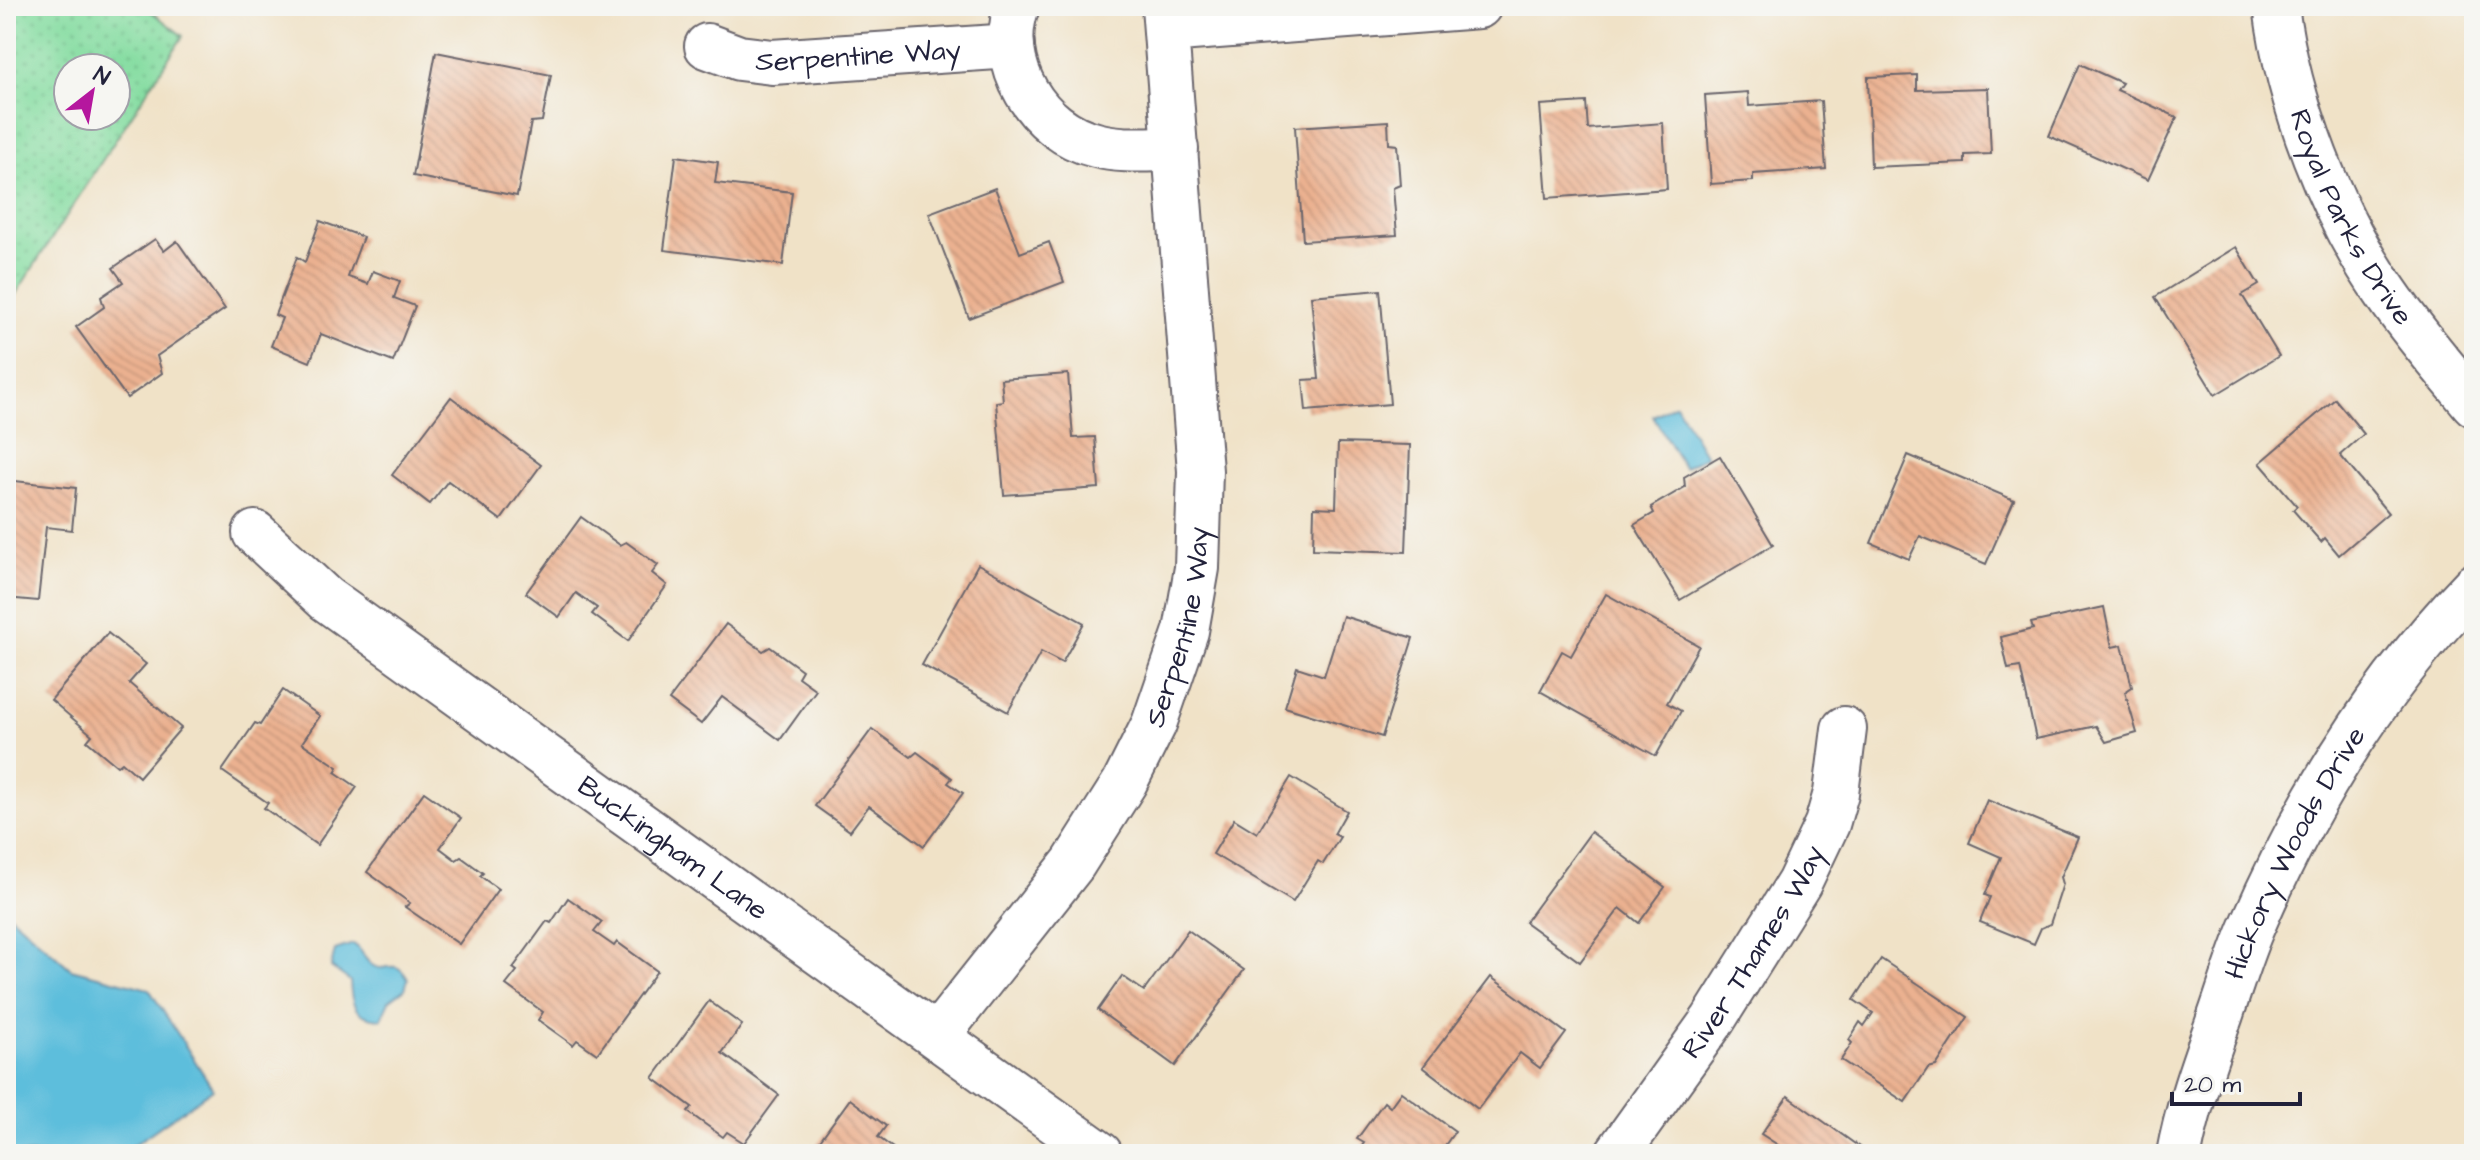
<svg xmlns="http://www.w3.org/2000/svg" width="2480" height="1160" viewBox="0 0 2480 1160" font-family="'Architects Daughter',sans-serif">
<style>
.grass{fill:url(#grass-dots);stroke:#54806e;stroke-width:2;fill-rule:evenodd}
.water{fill:#5dbedc;stroke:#40708c;stroke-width:2}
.building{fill:url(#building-back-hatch)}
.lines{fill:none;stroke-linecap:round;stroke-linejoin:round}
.minor-casing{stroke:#6a656c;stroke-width:48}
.tertiary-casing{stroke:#6a656c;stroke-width:48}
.minor{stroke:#fff;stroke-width:44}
.tertiary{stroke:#fff;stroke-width:44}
.labels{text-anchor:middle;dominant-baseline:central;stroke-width:6;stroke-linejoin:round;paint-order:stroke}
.street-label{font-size:28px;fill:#22223b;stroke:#f6f6f2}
</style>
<defs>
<pattern id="grass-dots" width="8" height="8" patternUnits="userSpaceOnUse" patternTransform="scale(2)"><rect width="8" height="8" fill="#86dda2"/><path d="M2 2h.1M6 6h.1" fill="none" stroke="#73bd8c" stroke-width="1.8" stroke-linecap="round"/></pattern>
<pattern id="building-back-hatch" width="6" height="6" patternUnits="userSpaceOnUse" patternTransform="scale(2)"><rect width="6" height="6" fill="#ebb190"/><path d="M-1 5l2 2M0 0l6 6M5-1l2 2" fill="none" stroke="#c9987d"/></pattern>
</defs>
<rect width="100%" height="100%" fill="#f6f6f2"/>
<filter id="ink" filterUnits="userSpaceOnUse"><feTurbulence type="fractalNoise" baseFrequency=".0125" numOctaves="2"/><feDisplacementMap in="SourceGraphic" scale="16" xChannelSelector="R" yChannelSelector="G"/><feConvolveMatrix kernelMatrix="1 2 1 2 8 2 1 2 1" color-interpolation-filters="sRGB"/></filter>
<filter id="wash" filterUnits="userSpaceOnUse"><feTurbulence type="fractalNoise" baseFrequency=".006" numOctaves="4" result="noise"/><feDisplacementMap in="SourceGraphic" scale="32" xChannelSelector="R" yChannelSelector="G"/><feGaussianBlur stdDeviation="1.8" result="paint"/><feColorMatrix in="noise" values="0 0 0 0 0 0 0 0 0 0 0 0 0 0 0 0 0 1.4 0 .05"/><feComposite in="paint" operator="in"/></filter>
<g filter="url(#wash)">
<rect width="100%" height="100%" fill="#f0e2c7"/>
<path class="grass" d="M6 6H144L183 36 6 309ZM68 68H116V116H68Z"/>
<g class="water">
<polygon points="1676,404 1706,456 1684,468 1653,416"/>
<polygon points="6,912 71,969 149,989 213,1089 121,1154 6,1154"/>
<path d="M353 944C363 949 363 959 372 965 386 975 394 955 408 979L405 989 389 1001 381 1019C354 1017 351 1005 350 981L331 967 335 950Z"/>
</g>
<g id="blocks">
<g class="building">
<polygon points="436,52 551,75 542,121 531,122 517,196 413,176"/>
<polygon points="2080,64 2122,83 2117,90 2177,117 2148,180 2049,136"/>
<polygon points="1917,75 1917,90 1988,88 1991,154 1965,155 1965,163 1871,167 1868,77"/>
<polygon points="1748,92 1749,106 1821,101 1826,169 1753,174 1753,181 1711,184 1705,95"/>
<polygon points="1586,102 1588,129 1663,123 1667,189 1547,198 1540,105"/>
<polygon points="1388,121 1389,144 1397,145 1400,185 1393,188 1397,235 1303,241 1295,127"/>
<polygon points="676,156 718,162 715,183 792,192 783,265 664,250"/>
<polygon points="995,188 1020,253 1049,242 1064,282 969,318 929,213"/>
<polygon points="320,221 363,237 348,277 368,284 373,271 400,281 394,298 415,306 393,362 321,334 310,362 271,346 282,318 275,315 297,257 305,262"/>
<polygon points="155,239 164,251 177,241 225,309 157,356 162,373 127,398 76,327 104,307 101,297 123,282 113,268"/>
<polygon points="2236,247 2259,285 2242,295 2279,356 2215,395 2155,297"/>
<polygon points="1380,290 1390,404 1306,411 1303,380 1319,379 1311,296"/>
<polygon points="1068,374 1073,438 1095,437 1099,488 1004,495 996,402 1003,401 1001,379"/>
<polygon points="451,397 541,465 501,520 448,481 430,504 392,475"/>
<polygon points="2335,399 2364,434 2340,455 2388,513 2339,555 2325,538 2321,542 2293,510 2297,506 2260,463"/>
<polygon points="1338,443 1410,445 1406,552 1313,549 1314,507 1336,508"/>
<polygon points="1908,455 2014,500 1986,564 1920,536 1909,559 1871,543"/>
<polygon points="1720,456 1773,545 1680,600 1634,525 1654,513 1651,507 1685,487 1684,477"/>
<polygon points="6,480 76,488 72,530 46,527 38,601 6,598"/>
<polygon points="581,517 620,545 626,542 658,565 652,573 667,585 628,641 592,614 597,608 576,593 559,617 526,593"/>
<polygon points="978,564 1084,623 1062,663 1041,652 1008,712 922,665"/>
<polygon points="1606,594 1699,646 1667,703 1681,711 1656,756 1540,691 1562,651 1571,656"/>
<polygon points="2104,607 2112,647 2122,645 2132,687 2125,692 2137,733 2106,742 2096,726 2036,739 2020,667 2008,669 2001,637 2033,629 2031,623"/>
<polygon points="1343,616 1413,638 1382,737 1285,707 1297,667 1324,676"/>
<polygon points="726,624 763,651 770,647 802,670 798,677 816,690 780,740 722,697 701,724 669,700"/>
<polygon points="108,633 146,664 129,683 181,728 139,777 122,762 117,766 87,741 92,735 51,700"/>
<polygon points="283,690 320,716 302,743 338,767 335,772 357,787 317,845 264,808 268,803 222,771 255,723 260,725"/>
<polygon points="872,729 911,757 917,752 952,778 948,783 963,793 924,846 869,806 850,831 815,806"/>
<polygon points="1291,777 1347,811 1334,834 1340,837 1323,864 1318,861 1293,902 1213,854 1234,819 1257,833"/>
<polygon points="424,792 461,818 440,848 456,860 461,857 483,873 480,876 498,889 459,944 405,907 410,903 367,872"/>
<polygon points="1987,800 2078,837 2061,877 2063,884 2050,924 2041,928 2034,944 1980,922 1990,897 1985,895 2001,857 1969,843"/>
<polygon points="1591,832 1665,887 1639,923 1620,908 1580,962 1525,922"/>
<polygon points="568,898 602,922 594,932 614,946 617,942 657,971 597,1054 577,1040 573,1045 538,1020 543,1012 506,985 517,971 513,968 547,921 551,923"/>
<polygon points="1188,930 1244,970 1175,1066 1098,1010 1122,976 1144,991"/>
<polygon points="1881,959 1968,1017 1936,1066 1928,1068 1905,1102 1841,1060 1852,1043 1849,1040 1860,1022 1864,1026 1873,1013 1854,1000"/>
<polygon points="1491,977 1566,1033 1540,1068 1520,1053 1478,1109 1423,1067"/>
<polygon points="709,1001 742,1025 722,1053 779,1095 744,1143 727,1132 723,1137 688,1112 692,1107 653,1078"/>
<polygon points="1401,1092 1455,1131 1439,1154 1356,1154 1364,1143 1357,1139 1384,1102 1390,1107"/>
<polygon points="1788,1096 1869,1154 1776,1154 1781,1147 1761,1134"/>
<polygon points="850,1099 886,1126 878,1137 901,1154 810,1154"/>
</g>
</g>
</g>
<g filter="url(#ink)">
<use href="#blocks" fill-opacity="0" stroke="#6a656c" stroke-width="2"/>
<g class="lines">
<defs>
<g id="minor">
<path d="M1017 6C996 64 1037 131 1096 145 1121 152 1149 149 1176 149"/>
<path id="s1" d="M2276 6C2288 102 2331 215 2387 294 2413 332 2444 368 2474 404"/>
<polyline points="1166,30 1479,6"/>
<path id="s2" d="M707 46 739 58 772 62 1012 46"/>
<path id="s3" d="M255 533 326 599 1100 1154"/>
<path id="s4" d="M937 1036 1073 864 1125 782 1154 724 1186 631 1197 568 1200 471 1164 6"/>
<path id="s5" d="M1617 1154 1713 1020 1799 883 1827 824 1836 793 1844 729"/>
</g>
<g id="tertiary">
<path id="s6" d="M2179 1154C2188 1105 2205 1060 2221 1014 2231 985 2240 955 2252 927 2306 802 2379 684 2474 586"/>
</g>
</defs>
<use href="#minor" class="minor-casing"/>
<use href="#tertiary" class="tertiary-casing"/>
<use href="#minor" class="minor"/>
<use href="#tertiary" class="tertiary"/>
</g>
</g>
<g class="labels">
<g class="street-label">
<text stroke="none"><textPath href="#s2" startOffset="154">Serpentine Way</textPath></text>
<text stroke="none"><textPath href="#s1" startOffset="226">Royal Parks Drive</textPath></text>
<text stroke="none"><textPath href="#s4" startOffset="482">Serpentine Way</textPath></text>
<text stroke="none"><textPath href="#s3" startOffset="524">Buckingham Lane</textPath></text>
<text stroke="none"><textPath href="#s6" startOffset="324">Hickory Woods Drive</textPath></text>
<text stroke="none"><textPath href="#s5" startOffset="244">River Thames Way</textPath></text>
</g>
</g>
<rect width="2480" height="1160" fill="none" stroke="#f6f6f2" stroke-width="32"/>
<g transform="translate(92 92) rotate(31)"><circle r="38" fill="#f6f6f2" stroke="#a1a1a9" stroke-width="2"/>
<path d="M0-6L14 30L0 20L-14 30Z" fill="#b5179e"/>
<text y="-12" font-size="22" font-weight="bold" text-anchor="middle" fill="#22223b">N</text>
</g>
<path d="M2172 1092v12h128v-12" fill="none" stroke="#22223b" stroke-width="4"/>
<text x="2184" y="1092" font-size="24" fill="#22223b" stroke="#f6f6f2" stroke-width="6" paint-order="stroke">20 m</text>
</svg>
